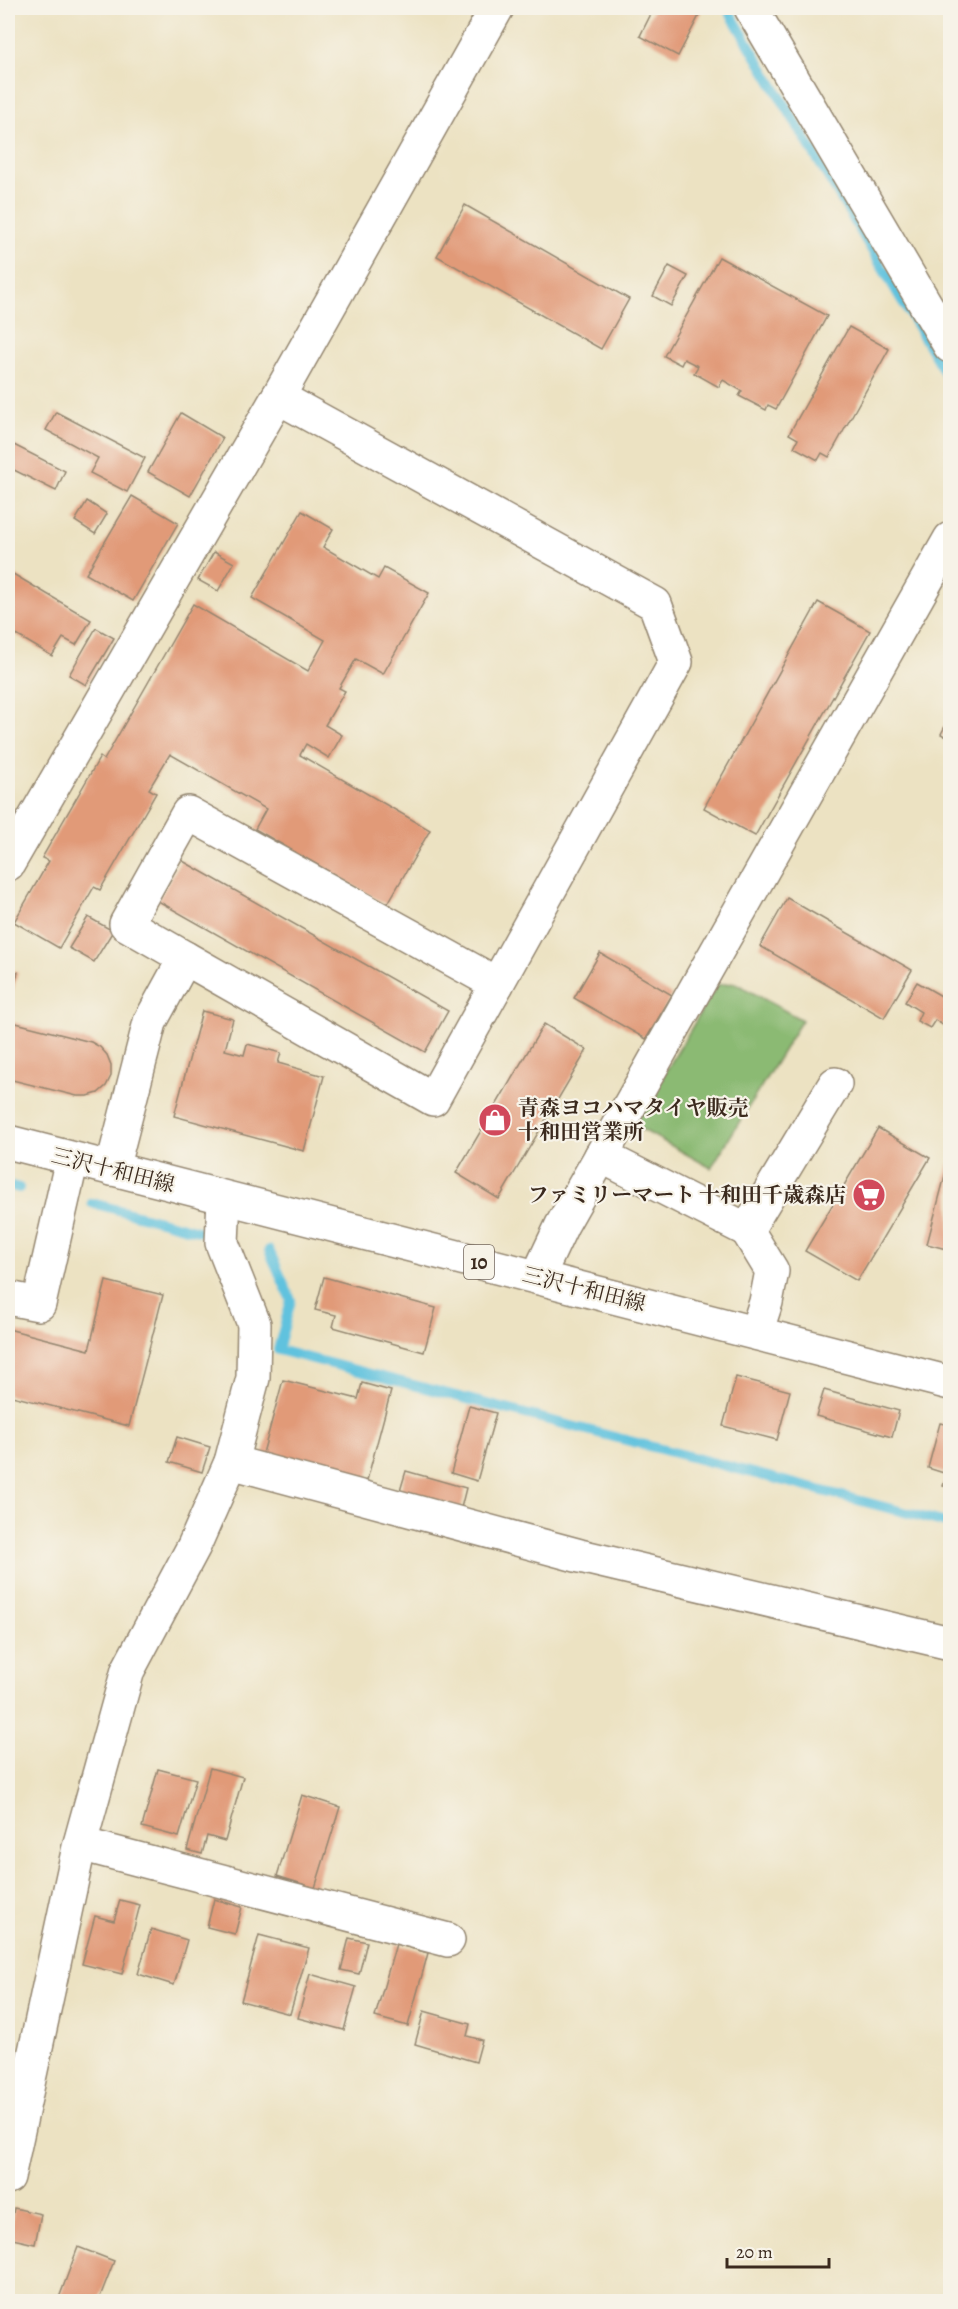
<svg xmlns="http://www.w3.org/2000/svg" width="958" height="2309" viewBox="0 0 958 2309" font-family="Alegreya,'Noto Serif JP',serif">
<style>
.forest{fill:#8bba73;stroke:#637248;stroke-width:1.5}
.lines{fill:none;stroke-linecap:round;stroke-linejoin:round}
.stream{stroke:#60c2de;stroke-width:10}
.building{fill:#e19a78}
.minor-casing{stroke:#948670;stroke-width:36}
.major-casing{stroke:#948670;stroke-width:36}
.minor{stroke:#fff;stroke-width:33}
.major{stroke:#fff;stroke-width:33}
.labels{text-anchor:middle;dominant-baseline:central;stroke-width:4.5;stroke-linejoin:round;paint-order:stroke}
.shield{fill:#f7f3e8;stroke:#73665b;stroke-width:1.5}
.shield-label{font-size:20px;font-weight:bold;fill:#3b2a1e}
.poi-label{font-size:21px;font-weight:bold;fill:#3b2a1e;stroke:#f7f3e8;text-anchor:start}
.street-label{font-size:21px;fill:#3b2a1e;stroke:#f7f3e8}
</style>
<rect width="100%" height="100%" fill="#f7f3e8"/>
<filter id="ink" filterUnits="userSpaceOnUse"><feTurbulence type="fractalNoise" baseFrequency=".0167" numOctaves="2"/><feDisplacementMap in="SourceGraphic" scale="12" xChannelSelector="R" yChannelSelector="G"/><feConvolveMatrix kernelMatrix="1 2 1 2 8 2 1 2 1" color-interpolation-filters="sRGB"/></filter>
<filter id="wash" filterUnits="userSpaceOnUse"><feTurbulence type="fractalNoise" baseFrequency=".008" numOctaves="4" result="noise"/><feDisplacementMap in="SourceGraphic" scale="24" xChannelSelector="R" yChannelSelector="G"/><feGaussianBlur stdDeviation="1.35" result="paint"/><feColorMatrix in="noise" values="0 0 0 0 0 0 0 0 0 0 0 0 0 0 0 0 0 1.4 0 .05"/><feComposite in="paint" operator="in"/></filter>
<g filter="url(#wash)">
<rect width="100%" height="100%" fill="#ece2c2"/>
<polygon class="forest" points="735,983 802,1020 711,1168 634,1125 717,985"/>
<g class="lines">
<g class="stream">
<polyline points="727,8 950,381"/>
<polyline points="8,1185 19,1188"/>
<polyline points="92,1203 202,1232"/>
<polyline points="269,1250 291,1300 278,1350 950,1524"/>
</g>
</g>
<g id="blocks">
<g class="building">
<polygon points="654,8 703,8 678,56 640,36"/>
<polygon points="465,205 629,299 601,349 437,256"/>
<polygon points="719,257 827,316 776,409 768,405 766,410 739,396 742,391 723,380 719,387 694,373 698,366 684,359 681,365 664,356"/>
<polygon points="669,266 688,276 671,306 653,296"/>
<polygon points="849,327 889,349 829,457 822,453 818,460 794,447 798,439 789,434"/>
<polygon points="56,412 145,458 127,492 90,473 98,458 46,430"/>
<polygon points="181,413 223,438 190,496 148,472"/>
<polygon points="8,442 65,471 56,491 8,467"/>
<polygon points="132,496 178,523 133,601 86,574"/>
<polygon points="87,501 107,514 95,534 75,521"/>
<polygon points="302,511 333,529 323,547 378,579 384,568 429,593 383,674 356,659 339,688 345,691 325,725 342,735 329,758 306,744 300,755 430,830 387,905 255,829 266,809 170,754 149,789 156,793 100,890 94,887 59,948 14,922 49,861 42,858 100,757 104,760 193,604 308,671 325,640 252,598"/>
<polygon points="214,552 234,563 218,591 198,580"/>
<polygon points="8,571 91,620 76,645 63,638 52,656 8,630"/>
<polygon points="818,602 870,631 755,836 704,808"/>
<polygon points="96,628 114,638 86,685 69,675"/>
<polygon points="950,717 950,739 941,734"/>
<polygon points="181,860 448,1011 425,1052 158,901"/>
<polygon points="787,898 912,970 884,1018 760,946"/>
<polygon points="88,917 113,931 94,962 69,948"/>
<polygon points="600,953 672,995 646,1039 574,998"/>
<polygon points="8,969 18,972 8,1009"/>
<polygon points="917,982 950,1001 950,1015 944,1026 935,1020 930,1028 917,1021 921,1012 905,1002"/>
<polygon points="202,1011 233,1019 225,1050 244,1055 247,1044 281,1053 278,1063 324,1076 304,1151 174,1116"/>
<polygon points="8,1021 91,1042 100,1047 107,1055 111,1065 111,1076 106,1086 98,1093 88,1096 77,1096 8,1079"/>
<polygon points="544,1024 587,1050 499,1199 456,1173"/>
<polygon points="878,1128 930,1158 857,1281 805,1251"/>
<polygon points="948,1164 950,1165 950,1250 927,1244"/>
<polygon points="324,1277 436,1308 424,1352 333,1327 336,1315 315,1310"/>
<polygon points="106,1281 163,1295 129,1426 8,1395 8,1329 89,1350"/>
<polygon points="736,1377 790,1391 777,1440 723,1426"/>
<polygon points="283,1380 358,1399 362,1383 391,1391 366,1484 262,1457"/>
<polygon points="824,1390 899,1411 892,1437 816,1416"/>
<polygon points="469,1406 496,1413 477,1481 451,1473"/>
<polygon points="940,1423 950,1425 950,1488 943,1486 947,1474 928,1468"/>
<polygon points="177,1437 210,1447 202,1472 169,1462"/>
<polygon points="406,1471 466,1488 461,1508 400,1491"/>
<polygon points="210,1768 243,1777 225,1841 207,1836 202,1854 187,1850"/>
<polygon points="158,1769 196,1779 179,1837 142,1827"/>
<polygon points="302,1795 340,1807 315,1888 277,1876"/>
<polygon points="214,1899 242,1907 235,1934 207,1927"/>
<polygon points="120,1900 140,1905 122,1974 82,1964 95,1916 114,1921"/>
<polygon points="151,1929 187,1940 174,1985 138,1974"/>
<polygon points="259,1935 309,1948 290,2014 241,2001"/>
<polygon points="349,1938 367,1942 359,1974 341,1970"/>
<polygon points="396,1944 428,1953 408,2026 375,2017"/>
<polygon points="310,1974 356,1987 344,2030 298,2018"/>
<polygon points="424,2011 470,2024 467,2036 482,2040 476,2062 415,2044"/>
<polygon points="14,2208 41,2214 35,2244 8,2238"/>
<polygon points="78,2247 114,2261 98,2302 67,2302 59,2298"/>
</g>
</g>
</g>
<g filter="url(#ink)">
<use href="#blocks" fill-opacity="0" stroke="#948670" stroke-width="1.5"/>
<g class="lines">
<defs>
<g id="minor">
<polyline points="751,8 950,346"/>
<polyline points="8,864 278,397 497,8"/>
<polyline points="185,958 126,924 188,813 497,984"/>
<polyline points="601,1156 747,1230 835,1084"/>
<polyline points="112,1169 150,1022 185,958 433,1099 676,662 655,604 278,397"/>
<polyline points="747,1230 772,1271 766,1302 756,1333"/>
<polyline points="538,1276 562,1225 950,539"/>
<polyline points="8,1298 39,1304 72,1159"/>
<polyline points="231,1462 580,1556 950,1643"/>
<polyline points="80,1844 448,1940"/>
<polyline points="8,2177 79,1847 128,1670 194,1546 231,1462 253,1378 254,1324 222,1243 224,1198"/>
</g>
<polyline id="major" points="8,1142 950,1383"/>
</defs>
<use href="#minor" class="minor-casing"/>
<use href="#major" class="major-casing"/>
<use href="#minor" class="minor"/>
<use href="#major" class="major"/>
</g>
</g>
<defs>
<symbol id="shop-disc" viewBox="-11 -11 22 22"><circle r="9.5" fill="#d1495b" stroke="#f7f3e8"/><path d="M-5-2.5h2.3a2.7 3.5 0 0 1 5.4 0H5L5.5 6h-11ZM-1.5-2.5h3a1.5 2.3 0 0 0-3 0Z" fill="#fff"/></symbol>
<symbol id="supermarket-disc" viewBox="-11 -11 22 22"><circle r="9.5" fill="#d1495b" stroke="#f7f3e8"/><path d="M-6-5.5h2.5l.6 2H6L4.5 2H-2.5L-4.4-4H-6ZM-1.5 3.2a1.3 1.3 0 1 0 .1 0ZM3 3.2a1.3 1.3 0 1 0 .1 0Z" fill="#fff"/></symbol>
</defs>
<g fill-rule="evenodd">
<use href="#shop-disc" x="476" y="1101" width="38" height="38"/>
<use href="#supermarket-disc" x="850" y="1176" width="38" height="38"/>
</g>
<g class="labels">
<rect class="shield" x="464" y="1245" width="30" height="34" rx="4.5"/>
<g class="shield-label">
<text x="479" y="1262">10</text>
</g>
<g class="poi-label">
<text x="518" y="1108">青森ヨコハマタイヤ販売<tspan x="518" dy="24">十和田営業所</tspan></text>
<text x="846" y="1195" text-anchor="end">ファミリーマート 十和田千歳森店</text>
</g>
<g class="street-label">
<text transform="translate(113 1170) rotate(14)">三沢十和田線</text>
<text transform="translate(584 1289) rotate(14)">三沢十和田線</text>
</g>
</g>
<rect width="958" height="2309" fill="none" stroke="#f7f3e8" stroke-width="30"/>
<path d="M727 2258v9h102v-9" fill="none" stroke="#3b2a1e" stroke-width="3"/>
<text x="736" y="2258" font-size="18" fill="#3b2a1e" stroke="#f7f3e8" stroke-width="4.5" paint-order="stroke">20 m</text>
</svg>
